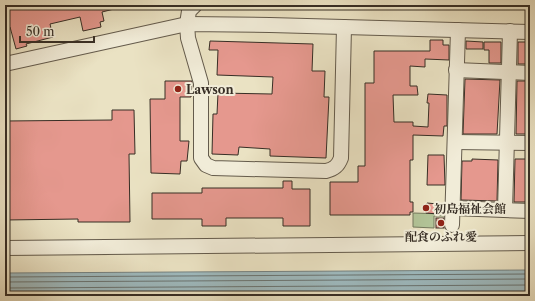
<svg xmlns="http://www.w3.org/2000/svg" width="535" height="301" viewBox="0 0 535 301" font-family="'Libre Caslon Text','Noto Serif JP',serif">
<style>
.green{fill:#b2c498;stroke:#74795e}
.water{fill:#9ebabf;stroke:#758281}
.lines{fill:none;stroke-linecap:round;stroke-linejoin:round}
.shore{stroke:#6a7472;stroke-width:1}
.building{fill:#e5988e;stroke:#372e25}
.minor-casing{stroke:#645b4c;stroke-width:16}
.minor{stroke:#f1ecd8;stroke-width:14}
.poi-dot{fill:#8f2418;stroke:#f1ecd8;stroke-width:1.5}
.labels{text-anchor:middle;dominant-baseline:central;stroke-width:4;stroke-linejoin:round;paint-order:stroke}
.poi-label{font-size:12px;font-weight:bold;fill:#372e25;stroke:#f1ecd8;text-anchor:start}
</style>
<rect width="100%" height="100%" fill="#eae2c3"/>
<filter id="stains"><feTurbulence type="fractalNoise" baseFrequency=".005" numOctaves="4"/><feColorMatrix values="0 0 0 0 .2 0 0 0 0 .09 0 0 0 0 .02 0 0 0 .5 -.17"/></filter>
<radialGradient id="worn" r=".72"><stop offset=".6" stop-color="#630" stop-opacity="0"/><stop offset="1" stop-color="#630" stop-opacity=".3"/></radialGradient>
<polygon class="green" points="413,213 445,214 445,216 434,216 434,228 413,227"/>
<polygon class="water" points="530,270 530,296 5,296 5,273"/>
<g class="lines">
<g class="shore">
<polyline points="5,277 530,274"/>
<polyline points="5,282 530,279"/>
<polyline points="5,288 530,285"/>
</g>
</g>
<g class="building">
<polygon points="5,5 118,5 118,8 102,12 104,21 100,22 101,27 83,31 80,17 50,24 53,37 26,44 27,46 16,49 10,27 5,28"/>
<polygon points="430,40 443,40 443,45 449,45 449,60 425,59 425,67 410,66 410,86 417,86 418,95 393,95 394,122 413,122 413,126 428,127 429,103 427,103 428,94 447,95 447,126 444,126 443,136 413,135 413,160 410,160 410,202 413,202 413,212 410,212 410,215 330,215 330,182 358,182 358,166 365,166 365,83 374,83 374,51 430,51"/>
<polygon points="210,41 313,44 312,71 325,71 324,97 329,97 326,158 270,156 270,149 239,147 238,155 212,154 213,114 217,114 218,93 272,94 273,77 217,75 218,50 209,50"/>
<polygon points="466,41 483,42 483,49 466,49"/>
<polygon points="484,42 501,42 501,63 489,63 489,50 484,50"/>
<rect x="518" y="42" width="12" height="22"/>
<polygon points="465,79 500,80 497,134 463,134"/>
<polygon points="165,81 192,81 191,97 180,97 180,141 189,141 187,161 181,161 180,174 151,173 150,99 165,99"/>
<polygon points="517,81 530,81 530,134 516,134"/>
<polygon points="112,110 134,110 135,154 129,154 130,222 78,222 78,219 5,220 5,121 112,120"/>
<polygon points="428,155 444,155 445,185 427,185"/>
<polygon points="472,159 498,160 497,201 461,200 462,161 472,161"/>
<polygon points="515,159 528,159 528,170 530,170 530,202 514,202"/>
<polygon points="283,181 292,181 292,189 310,189 310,226 283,226 283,218 226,218 226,226 202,226 202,219 152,219 152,193 202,193 202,188 283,188"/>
<polygon points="427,203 438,204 438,214 426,213"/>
<rect x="436" y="218" width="8" height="10"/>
</g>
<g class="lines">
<defs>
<g id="minor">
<path d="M195 5 189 11 187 24 188 38 201 83V158L206 165 213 168 326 171C334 169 338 166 341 158L344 27"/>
<polyline points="5,64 187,24 270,25 530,32"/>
<polyline points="456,70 530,73"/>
<polyline points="455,142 530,143"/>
<polyline points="453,208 530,211"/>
<polyline points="505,210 510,31"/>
<polyline points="452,225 458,30"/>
<polyline points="5,248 530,243"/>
</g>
</defs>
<use href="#minor" class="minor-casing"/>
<use href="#minor" class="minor"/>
</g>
<g class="poi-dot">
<circle cx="178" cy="89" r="4"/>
<circle cx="426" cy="208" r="4"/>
<circle cx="441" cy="223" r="4"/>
</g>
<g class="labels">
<g class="poi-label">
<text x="186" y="89">Lawson</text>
<text x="434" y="208">初島福祉会館</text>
<text x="441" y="236" text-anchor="middle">配食のふれ愛</text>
</g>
</g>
<rect width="535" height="301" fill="none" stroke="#eae2c3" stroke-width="20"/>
<rect x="6" y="6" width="523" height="289" fill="none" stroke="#372e25" stroke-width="2"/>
<rect x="10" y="10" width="515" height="281" fill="none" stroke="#372e25"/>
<path d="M20 36v6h74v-6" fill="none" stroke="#372e25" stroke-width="2"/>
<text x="26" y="36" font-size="12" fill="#372e25" stroke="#f1ecd8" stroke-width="3" paint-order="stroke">50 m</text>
<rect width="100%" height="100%" filter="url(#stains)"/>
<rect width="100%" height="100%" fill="url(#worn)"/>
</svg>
